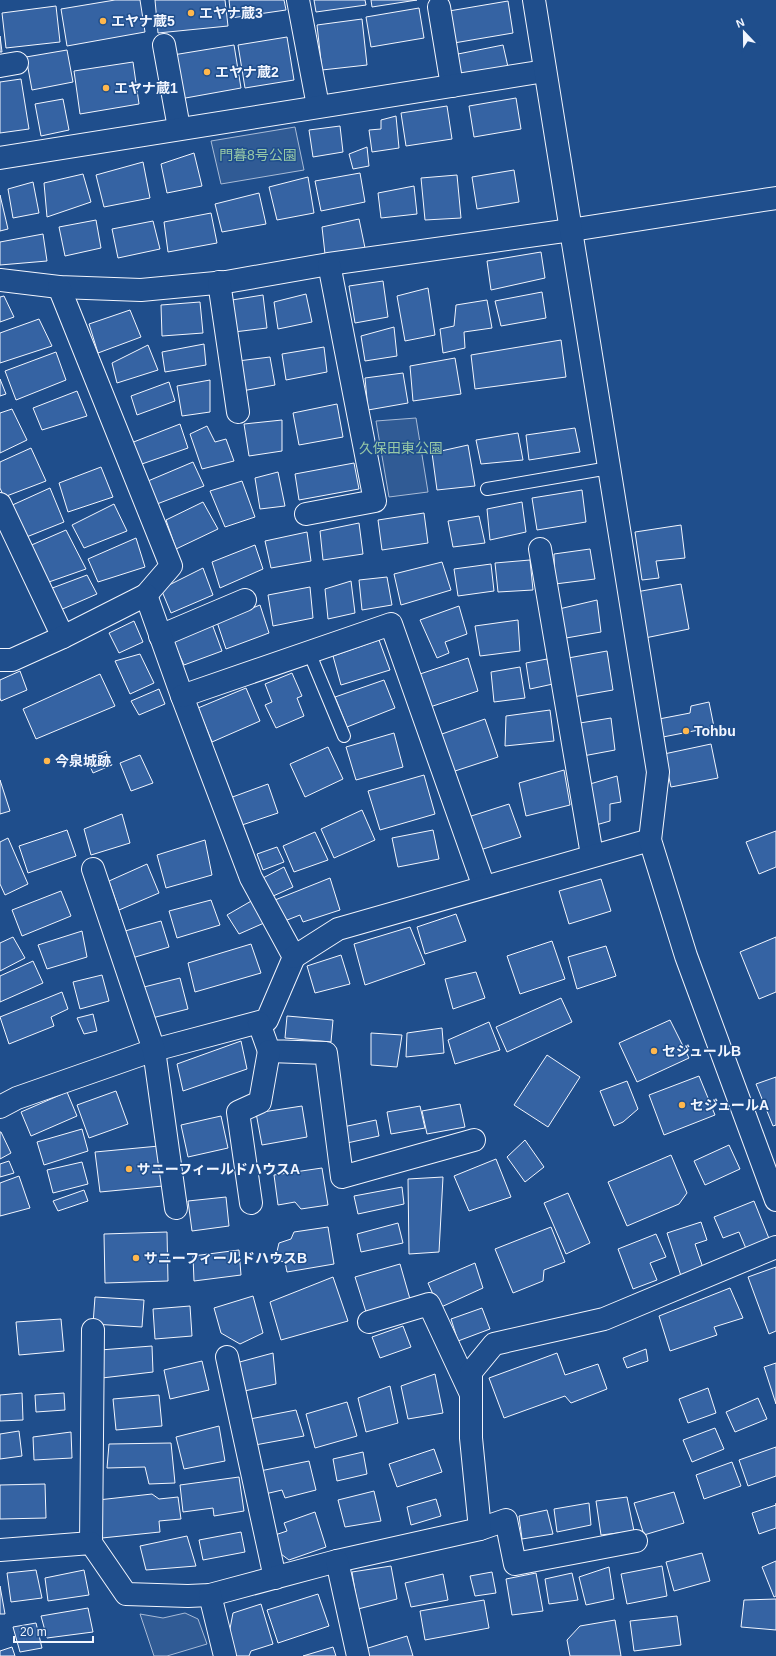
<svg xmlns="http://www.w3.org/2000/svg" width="776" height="1656" viewBox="0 0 776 1656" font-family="Arial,'Noto Sans JP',sans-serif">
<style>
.green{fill:#305b95;stroke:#a8bbd7}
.building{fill:#3563a3;stroke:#f2f6ff}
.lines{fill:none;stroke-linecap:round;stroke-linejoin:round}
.service-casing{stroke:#f2f6ff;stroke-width:14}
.minor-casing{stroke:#f2f6ff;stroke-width:24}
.tertiary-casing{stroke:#f2f6ff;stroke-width:24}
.service{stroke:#1f4e8c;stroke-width:12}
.minor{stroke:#1f4e8c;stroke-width:22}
.tertiary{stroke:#1f4e8c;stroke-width:22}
.poi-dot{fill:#ffb74d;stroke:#1f4e8c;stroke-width:1.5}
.labels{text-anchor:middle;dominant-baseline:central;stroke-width:3;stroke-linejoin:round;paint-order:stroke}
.poi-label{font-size:14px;font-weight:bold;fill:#f2f6ff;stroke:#1f4e8c;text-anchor:start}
.park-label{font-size:14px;fill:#97c8a6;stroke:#1f4e8c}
</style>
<rect width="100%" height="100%" fill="#1f4e8c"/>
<g class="green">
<polygon points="295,127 304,170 221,184 211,141"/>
<polygon points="416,418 428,492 389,497 376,421"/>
<polygon points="185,1613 198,1619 207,1644 167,1656 154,1656 140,1614 163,1618"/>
</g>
<g class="building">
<polygon points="115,0 140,0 145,32 67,46 61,9"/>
<polygon points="155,0 225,0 228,26 158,33"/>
<polygon points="229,0 284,0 286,10 231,18"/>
<polygon points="314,0 365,0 366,5 316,12"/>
<polygon points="371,0 417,0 372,7"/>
<polygon points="508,1 513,33 454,43 449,11"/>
<polygon points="56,6 60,42 6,48 2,13"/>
<polygon points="419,8 424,38 371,47 366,17"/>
<polygon points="362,19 367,65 322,70 317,25"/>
<polygon points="0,36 2,52 0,52"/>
<polygon points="287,37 294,80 245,88 238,45"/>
<polygon points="234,45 241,88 180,99 173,55"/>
<polygon points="503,45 508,67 459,74 458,54"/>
<polygon points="67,50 73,82 32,90 26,57"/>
<polygon points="133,62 139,104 80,114 74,71"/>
<polygon points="21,79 29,129 0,133 0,82"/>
<polygon points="516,98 521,129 474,137 469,106"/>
<polygon points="63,99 69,130 41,136 35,104"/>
<polygon points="447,106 452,139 406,146 401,113"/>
<polygon points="396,116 399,148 372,152 369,130 381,129 381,120"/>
<polygon points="340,126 343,152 313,157 309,130"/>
<polygon points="367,147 369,166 353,169 349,154"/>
<polygon points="194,153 202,186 167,193 161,164"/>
<polygon points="143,162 150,198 104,207 96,175"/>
<polygon points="514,170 519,202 477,209 472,177"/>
<polygon points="360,173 365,202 321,211 315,181"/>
<polygon points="83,174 91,202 47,217 44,183"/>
<polygon points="457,175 461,218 425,220 421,178"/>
<polygon points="308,177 314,213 277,220 269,187"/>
<polygon points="33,182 39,213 13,218 8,189"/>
<polygon points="414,186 417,214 381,218 378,193"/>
<polygon points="259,193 266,224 222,232 215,204"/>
<polygon points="0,195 8,229 0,231"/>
<polygon points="211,213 217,243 168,252 164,222"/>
<polygon points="359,219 365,248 325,254 322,227"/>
<polygon points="96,220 101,248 65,256 59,227"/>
<polygon points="153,221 160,249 118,258 112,229"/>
<polygon points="43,234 47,261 0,265 0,242"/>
<polygon points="541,252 545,278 491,290 487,261"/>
<polygon points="383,281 388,317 355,323 349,286"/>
<polygon points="428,288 435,335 405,341 397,296"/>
<polygon points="542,292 546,318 501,326 495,301"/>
<polygon points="306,294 312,322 278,329 274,302"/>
<polygon points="263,295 267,328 234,332 232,300"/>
<polygon points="4,296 14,317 0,322 0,297"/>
<polygon points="487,300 492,328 464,332 465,348 443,353 440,329 454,326 456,305"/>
<polygon points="200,302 203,333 162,336 161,305"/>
<polygon points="130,310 141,337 98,353 89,324"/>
<polygon points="39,319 52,346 0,363 0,333"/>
<polygon points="394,327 397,356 365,361 361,336"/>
<polygon points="561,340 566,377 475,389 471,355"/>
<polygon points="204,344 206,365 165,372 162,352"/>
<polygon points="148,345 158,370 117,383 112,363"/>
<polygon points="324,347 327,372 286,380 282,354"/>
<polygon points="56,352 66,380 16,400 5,371"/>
<polygon points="270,357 275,385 242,391 238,361"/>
<polygon points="455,358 461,394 413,401 410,366"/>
<polygon points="403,373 408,403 368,410 365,378"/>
<polygon points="0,379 6,394 0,396"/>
<polygon points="210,380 210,412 182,416 177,386"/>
<polygon points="169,382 175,401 137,415 131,396"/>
<polygon points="77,391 87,416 42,430 33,408"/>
<polygon points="337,404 343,437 299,445 293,413"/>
<polygon points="12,409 27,440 0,453 0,413"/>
<polygon points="282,420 282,451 249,456 244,424"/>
<polygon points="180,424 188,448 139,465 131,443"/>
<polygon points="207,426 215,442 226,439 234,461 202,469 190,434"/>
<polygon points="575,428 580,452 529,460 526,435"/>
<polygon points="518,433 523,460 481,464 476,440"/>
<polygon points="468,445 475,486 437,490 432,453"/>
<polygon points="31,448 46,481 4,497 0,488 0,462"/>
<polygon points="193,462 204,486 157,504 148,481"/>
<polygon points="354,463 359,489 299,500 295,474"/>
<polygon points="101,467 113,497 68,512 59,483"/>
<polygon points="278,472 285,506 260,509 255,478"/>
<polygon points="242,481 255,517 225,527 210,491"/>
<polygon points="50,488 64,522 24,538 8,507"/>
<polygon points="582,490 586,522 537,530 532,498"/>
<polygon points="203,502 218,529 176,549 166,520"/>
<polygon points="522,502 526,532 490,540 487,509"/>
<polygon points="114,504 127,531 84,548 72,525"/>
<polygon points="424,513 428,543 382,550 378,520"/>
<polygon points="479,516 485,543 453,547 448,521"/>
<polygon points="359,523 363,554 323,560 320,531"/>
<polygon points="681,525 685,558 656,561 659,578 642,580 635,532"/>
<polygon points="66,530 86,569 46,583 27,547"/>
<polygon points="307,532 311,561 271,568 265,541"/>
<polygon points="136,538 145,567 98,582 88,559"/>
<polygon points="255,545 263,569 220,588 212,562"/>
<polygon points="590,549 595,579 555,584 554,554"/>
<polygon points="530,560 533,590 498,592 495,563"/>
<polygon points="442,562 451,590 401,605 394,574"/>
<polygon points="491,564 494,591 458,596 454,569"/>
<polygon points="203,568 213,595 171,613 161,589"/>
<polygon points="87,575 97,594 58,611 47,590"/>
<polygon points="387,577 392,605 362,610 359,580"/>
<polygon points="351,581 355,613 328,619 325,589"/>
<polygon points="681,584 689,629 645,638 636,592"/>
<polygon points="310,587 313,618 273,626 268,595"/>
<polygon points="597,600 601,632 566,638 559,609"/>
<polygon points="260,605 269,633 226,649 217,622"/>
<polygon points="459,606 467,634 445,642 449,653 437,658 420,620"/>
<polygon points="518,620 520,651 480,656 475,626"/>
<polygon points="134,621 143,642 119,653 109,633"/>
<polygon points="212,624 222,651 184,665 173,641"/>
<polygon points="379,640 390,670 341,685 333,656"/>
<polygon points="607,651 613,690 573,697 568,658"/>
<polygon points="140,654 154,683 130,694 115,661"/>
<polygon points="468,658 478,691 430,707 420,674"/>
<polygon points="547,659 553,684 530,689 526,663"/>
<polygon points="520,667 525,698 494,702 491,672"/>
<polygon points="20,671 27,690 1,701 0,698 0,680"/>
<polygon points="292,673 302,696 297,698 304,716 276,728 265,705 272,702 265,684"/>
<polygon points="100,674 115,706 36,739 23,709"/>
<polygon points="384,680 395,708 347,727 335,697"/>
<polygon points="246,688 260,721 212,742 198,708"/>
<polygon points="159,689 165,704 139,715 131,701"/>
<polygon points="709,702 714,727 663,737 659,719 690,713 691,706"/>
<polygon points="550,710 554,741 505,746 506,716"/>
<polygon points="611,718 615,750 583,756 580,723"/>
<polygon points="485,719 498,757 452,772 439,735"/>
<polygon points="394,733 403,767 356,780 346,747"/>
<polygon points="711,744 718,778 671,787 664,754"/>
<polygon points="328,747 343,779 305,797 290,764"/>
<polygon points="106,751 112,765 93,773 87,759"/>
<polygon points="140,755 153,783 131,791 120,763"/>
<polygon points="564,770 570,805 526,816 519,783"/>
<polygon points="424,775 435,814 380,830 368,791"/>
<polygon points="617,776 621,802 610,804 610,821 596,825 590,784"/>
<polygon points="0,780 10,811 0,814"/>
<polygon points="268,784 278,813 239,826 227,799"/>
<polygon points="509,804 521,837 477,851 465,818"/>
<polygon points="362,810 375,840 334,858 321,829"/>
<polygon points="122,814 130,843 91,855 84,829"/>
<polygon points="67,830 76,856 28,873 19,846"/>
<polygon points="433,830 439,859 398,867 392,838"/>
<polygon points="776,831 776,867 759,874 746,842"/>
<polygon points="315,832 328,860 294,872 283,846"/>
<polygon points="8,838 28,884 5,895 0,884 0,842"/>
<polygon points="205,840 212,875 166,888 157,855"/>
<polygon points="277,847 284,862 263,870 257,854"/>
<polygon points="147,864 159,893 119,910 109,881"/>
<polygon points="284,867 293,887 271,897 263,878"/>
<polygon points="330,878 340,910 303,922 300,915 282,922 275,900"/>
<polygon points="601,879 611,911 569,924 559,891"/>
<polygon points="61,891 71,916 22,936 12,910"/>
<polygon points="211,900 220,925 177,938 169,911"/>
<polygon points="253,900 264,923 239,934 227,915"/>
<polygon points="456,914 466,941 425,954 417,927"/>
<polygon points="161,921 169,947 132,958 125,931"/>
<polygon points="410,927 425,964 365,985 354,944"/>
<polygon points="82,931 87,957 47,969 38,945"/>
<polygon points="13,937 25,958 0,971 0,943"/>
<polygon points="776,937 776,992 759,999 740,952"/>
<polygon points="552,941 565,979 520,994 507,956"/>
<polygon points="251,944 261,973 195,992 188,963"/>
<polygon points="606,946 616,976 577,989 568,957"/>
<polygon points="341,955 350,984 315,993 307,966"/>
<polygon points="33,961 43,983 0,1002 0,976"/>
<polygon points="476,972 485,998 453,1009 445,979"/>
<polygon points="102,975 109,1001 80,1009 73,982"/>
<polygon points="180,978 188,1009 152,1018 144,987"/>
<polygon points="62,992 68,1009 51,1017 54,1026 9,1044 0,1017"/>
<polygon points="561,998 572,1022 507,1052 496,1027"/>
<polygon points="93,1014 97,1031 84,1034 77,1018"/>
<polygon points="287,1016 333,1020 331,1042 285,1038"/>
<polygon points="670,1020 689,1058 637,1082 619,1043"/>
<polygon points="489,1022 500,1050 455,1064 448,1040"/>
<polygon points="442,1028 444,1053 406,1057 407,1033"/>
<polygon points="371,1033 402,1035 397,1067 371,1065"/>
<polygon points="241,1041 247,1069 183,1091 177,1064"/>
<polygon points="547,1055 580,1077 548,1127 514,1105"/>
<polygon points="699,1076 715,1115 664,1135 649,1095"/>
<polygon points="776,1077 776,1125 773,1126 756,1084"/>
<polygon points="627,1081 638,1109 623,1122 614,1126 600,1091"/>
<polygon points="116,1091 128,1124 89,1138 77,1105"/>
<polygon points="67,1092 77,1116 31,1136 21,1112"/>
<polygon points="460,1104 465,1127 427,1134 422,1111"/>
<polygon points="302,1106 307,1137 262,1145 256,1113"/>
<polygon points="420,1106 425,1128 391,1134 387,1112"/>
<polygon points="221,1116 228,1148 188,1157 181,1125"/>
<polygon points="376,1120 379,1136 347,1143 343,1127"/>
<polygon points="82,1129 88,1151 44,1165 37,1142"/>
<polygon points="0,1132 1,1132 11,1153 0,1159"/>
<polygon points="525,1140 544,1167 525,1182 507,1157"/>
<polygon points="729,1145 740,1169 705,1185 694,1161"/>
<polygon points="159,1146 163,1186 100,1192 95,1152"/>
<polygon points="671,1155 687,1193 679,1204 627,1226 608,1182"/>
<polygon points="496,1159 511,1197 469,1211 454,1176"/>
<polygon points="9,1161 14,1173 0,1177 0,1164"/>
<polygon points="82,1162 88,1184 53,1193 47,1170"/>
<polygon points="322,1168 328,1205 301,1209 295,1202 278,1205 274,1175"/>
<polygon points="19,1176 30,1208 0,1216 0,1183"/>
<polygon points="443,1177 439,1252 409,1254 408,1179"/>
<polygon points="402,1187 404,1204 358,1214 354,1196"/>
<polygon points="84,1190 88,1201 58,1211 53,1201"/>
<polygon points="568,1193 590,1243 566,1254 544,1203"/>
<polygon points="226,1197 229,1226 192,1231 188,1201"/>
<polygon points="754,1201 770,1241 747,1251 739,1232 723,1238 714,1217"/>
<polygon points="701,1222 707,1240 695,1244 703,1268 681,1276 667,1233"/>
<polygon points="398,1223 403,1243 361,1252 357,1234"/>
<polygon points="328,1227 334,1264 287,1272 285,1262 275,1260 279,1243 291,1239 294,1232"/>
<polygon points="551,1227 565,1262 544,1270 543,1281 513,1293 495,1249"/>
<polygon points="167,1232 168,1281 105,1283 104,1234"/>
<polygon points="656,1234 666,1257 650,1263 657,1280 633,1289 618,1249"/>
<polygon points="239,1250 241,1275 194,1281 193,1256"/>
<polygon points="475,1263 483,1288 439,1308 428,1283"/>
<polygon points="400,1264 410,1299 366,1312 355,1277"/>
<polygon points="776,1267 776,1331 769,1334 748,1277"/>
<polygon points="333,1277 348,1321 281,1340 270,1302"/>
<polygon points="730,1288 743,1318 714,1327 717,1335 670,1351 659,1316"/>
<polygon points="253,1296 263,1333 240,1344 221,1333 214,1308"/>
<polygon points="95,1297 144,1300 142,1327 93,1324"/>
<polygon points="190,1306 192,1336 155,1339 153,1309"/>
<polygon points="482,1308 490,1329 458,1341 451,1319"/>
<polygon points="61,1319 64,1351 19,1355 16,1322"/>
<polygon points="403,1326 411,1347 380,1358 372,1337"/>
<polygon points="152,1346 153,1372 102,1378 100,1350"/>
<polygon points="646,1349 648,1361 627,1368 623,1358"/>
<polygon points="273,1353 276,1384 240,1392 236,1363"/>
<polygon points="557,1353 565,1375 598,1364 607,1389 571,1403 565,1396 504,1418 489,1378"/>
<polygon points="202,1361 209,1390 170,1399 164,1370"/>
<polygon points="776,1363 776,1404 764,1367"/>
<polygon points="435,1374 443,1413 408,1419 401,1386"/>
<polygon points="390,1386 398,1423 366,1432 358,1398"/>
<polygon points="708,1388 716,1413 688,1423 679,1399"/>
<polygon points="22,1393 23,1420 0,1421 0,1395"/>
<polygon points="64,1393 65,1410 36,1412 35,1395"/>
<polygon points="159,1395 162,1426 116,1430 113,1399"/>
<polygon points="758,1398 767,1419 735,1432 726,1412"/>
<polygon points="347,1402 357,1436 315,1448 306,1414"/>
<polygon points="296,1410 304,1436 255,1445 250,1419"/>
<polygon points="219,1426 225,1461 184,1469 176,1437"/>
<polygon points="715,1428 724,1449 692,1462 683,1440"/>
<polygon points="19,1431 22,1456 0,1459 0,1434"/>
<polygon points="71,1432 72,1458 34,1460 33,1437"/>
<polygon points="171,1443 175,1483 149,1484 145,1467 107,1468 109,1444"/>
<polygon points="776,1447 776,1476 748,1486 739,1460"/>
<polygon points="434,1449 442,1472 397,1487 389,1464"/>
<polygon points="363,1452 367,1474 337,1481 333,1459"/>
<polygon points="309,1461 316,1490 285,1498 282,1490 265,1494 260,1471"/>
<polygon points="732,1462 741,1486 704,1499 696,1475"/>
<polygon points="239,1477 244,1511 214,1516 213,1508 183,1512 180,1485"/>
<polygon points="45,1484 46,1518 0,1519 0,1485"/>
<polygon points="374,1491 381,1521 345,1527 338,1500"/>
<polygon points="674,1492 684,1523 644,1535 634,1503"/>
<polygon points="152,1494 159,1499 178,1497 181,1519 159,1521 160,1532 102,1538 98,1500"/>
<polygon points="627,1497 634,1531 601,1535 596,1501"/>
<polygon points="436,1499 441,1516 411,1525 407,1507"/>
<polygon points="589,1503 591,1525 557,1532 554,1509"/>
<polygon points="776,1503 776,1528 759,1534 752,1513 776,1505"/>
<polygon points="547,1510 553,1534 522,1539 519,1516"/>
<polygon points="315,1512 326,1547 289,1560 281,1554 275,1535 287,1531 284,1523"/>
<polygon points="241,1532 245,1552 203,1560 199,1540"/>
<polygon points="187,1536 196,1566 146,1570 140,1546"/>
<polygon points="702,1553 710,1581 674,1591 666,1562"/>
<polygon points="776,1561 776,1596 774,1597 762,1567"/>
<polygon points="391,1566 397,1599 358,1609 352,1572"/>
<polygon points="662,1566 667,1596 627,1604 621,1574"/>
<polygon points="609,1567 614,1599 586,1605 579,1577"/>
<polygon points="36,1570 42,1598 11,1602 7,1573"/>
<polygon points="84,1570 89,1595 48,1601 45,1578"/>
<polygon points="492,1572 496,1593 475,1596 470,1576"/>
<polygon points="536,1573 543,1611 512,1615 506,1579"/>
<polygon points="572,1573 578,1600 549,1604 545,1579"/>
<polygon points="443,1574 448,1600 411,1607 405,1583"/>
<polygon points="0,1586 5,1614 0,1614"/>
<polygon points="318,1594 329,1626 278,1643 267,1610"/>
<polygon points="776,1599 776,1630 741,1627 744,1600"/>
<polygon points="484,1600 489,1628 425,1640 420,1611"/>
<polygon points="261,1604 273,1644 251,1651 249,1656 230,1656 228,1639 233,1613"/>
<polygon points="88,1608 93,1632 47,1638 41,1616"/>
<polygon points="677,1616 681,1645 634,1651 630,1621"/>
<polygon points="615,1620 621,1656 570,1656 567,1640 580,1626"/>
<polygon points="36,1623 42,1648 20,1652 13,1627"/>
<polygon points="407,1636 413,1656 367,1656 365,1649"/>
<polygon points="12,1647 15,1656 0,1656 0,1651"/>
<polygon points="333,1647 336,1656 303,1656"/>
</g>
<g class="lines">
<defs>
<g id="service">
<polyline points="487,489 609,468"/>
<polyline points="309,652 344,736"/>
</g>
<g id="minor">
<polyline points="298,0 318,106"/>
<polyline points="439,7 452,86"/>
<polyline points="164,45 179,128"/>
<polyline points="0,66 17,63"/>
<polyline points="0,158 545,71"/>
<polyline points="0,280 59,287 141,290 226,282 329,264 571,230 776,198"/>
<polyline points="219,282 238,412"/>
<polyline points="59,287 171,566 146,595"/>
<polyline points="0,504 63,637"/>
<polyline points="306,514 375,501 329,264"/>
<polyline points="540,549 592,855"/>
<polyline points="160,636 245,600"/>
<polyline points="0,660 12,660 63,637 146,595 182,696 251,878 294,957 267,1020 154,1050 17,1098 0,1107"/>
<polyline points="182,696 391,624 484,887"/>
<polyline points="93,869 154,1050 176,1208"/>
<polyline points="294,957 338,929 650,840"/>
<polyline points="259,1023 269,1051 326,1053 342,1177 474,1140"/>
<polyline points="251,1203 238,1112 260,1102 269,1051"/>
<polyline points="369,1322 429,1304 470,1392"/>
<polyline points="227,1357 275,1578"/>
<polyline points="480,1529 506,1520 515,1564 636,1541"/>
<polyline points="91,1543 93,1330"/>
<polyline points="0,1550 91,1543 126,1594 188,1596 210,1595 337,1561 480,1529 471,1438 471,1372 494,1344 604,1319 776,1247"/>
<polyline points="337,1561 358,1656"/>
<polyline points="210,1595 225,1656"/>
</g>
<polyline id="tertiary" points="534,0 658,772 650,840 686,956 776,1200"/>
</defs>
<use href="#service" class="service-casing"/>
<use href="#minor" class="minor-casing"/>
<use href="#tertiary" class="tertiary-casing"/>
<use href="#service" class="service"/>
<use href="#minor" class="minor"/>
<use href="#tertiary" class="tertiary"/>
</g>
<g class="poi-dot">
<circle cx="191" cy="13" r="4"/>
<circle cx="103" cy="21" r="4"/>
<circle cx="207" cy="72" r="4"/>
<circle cx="106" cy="88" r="4"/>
<circle cx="686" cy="731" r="4"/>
<circle cx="47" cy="761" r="4"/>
<circle cx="654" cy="1051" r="4"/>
<circle cx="682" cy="1105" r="4"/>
<circle cx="129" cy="1169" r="4"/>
<circle cx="136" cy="1258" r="4"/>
</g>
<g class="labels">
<g class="poi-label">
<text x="199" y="13">エヤナ蔵3</text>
<text x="111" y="21">エヤナ蔵5</text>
<text x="215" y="72">エヤナ蔵2</text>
<text x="114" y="88">エヤナ蔵1</text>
<text x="694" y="731">Tohbu</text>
<text x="55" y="761">今泉城跡</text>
<text x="662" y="1051">セジュールB</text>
<text x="690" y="1105">セジュールA</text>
<text x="137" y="1169">サニーフィールドハウスA</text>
<text x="144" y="1258">サニーフィールドハウスB</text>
</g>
<g class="park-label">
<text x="258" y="155">門暮8号公園</text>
<text x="401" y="448">久保田東公園</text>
</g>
</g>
<g transform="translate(744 32) rotate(338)" stroke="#1f4e8c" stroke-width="3" paint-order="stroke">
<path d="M0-3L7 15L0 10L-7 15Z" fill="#f2f6ff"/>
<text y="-6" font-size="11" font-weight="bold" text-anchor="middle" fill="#f2f6ff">N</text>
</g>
<path d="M14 1636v6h79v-6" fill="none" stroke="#f2f6ff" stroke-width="2"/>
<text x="20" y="1636" font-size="12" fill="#f2f6ff" stroke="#1f4e8c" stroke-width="3" paint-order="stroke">20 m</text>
</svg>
